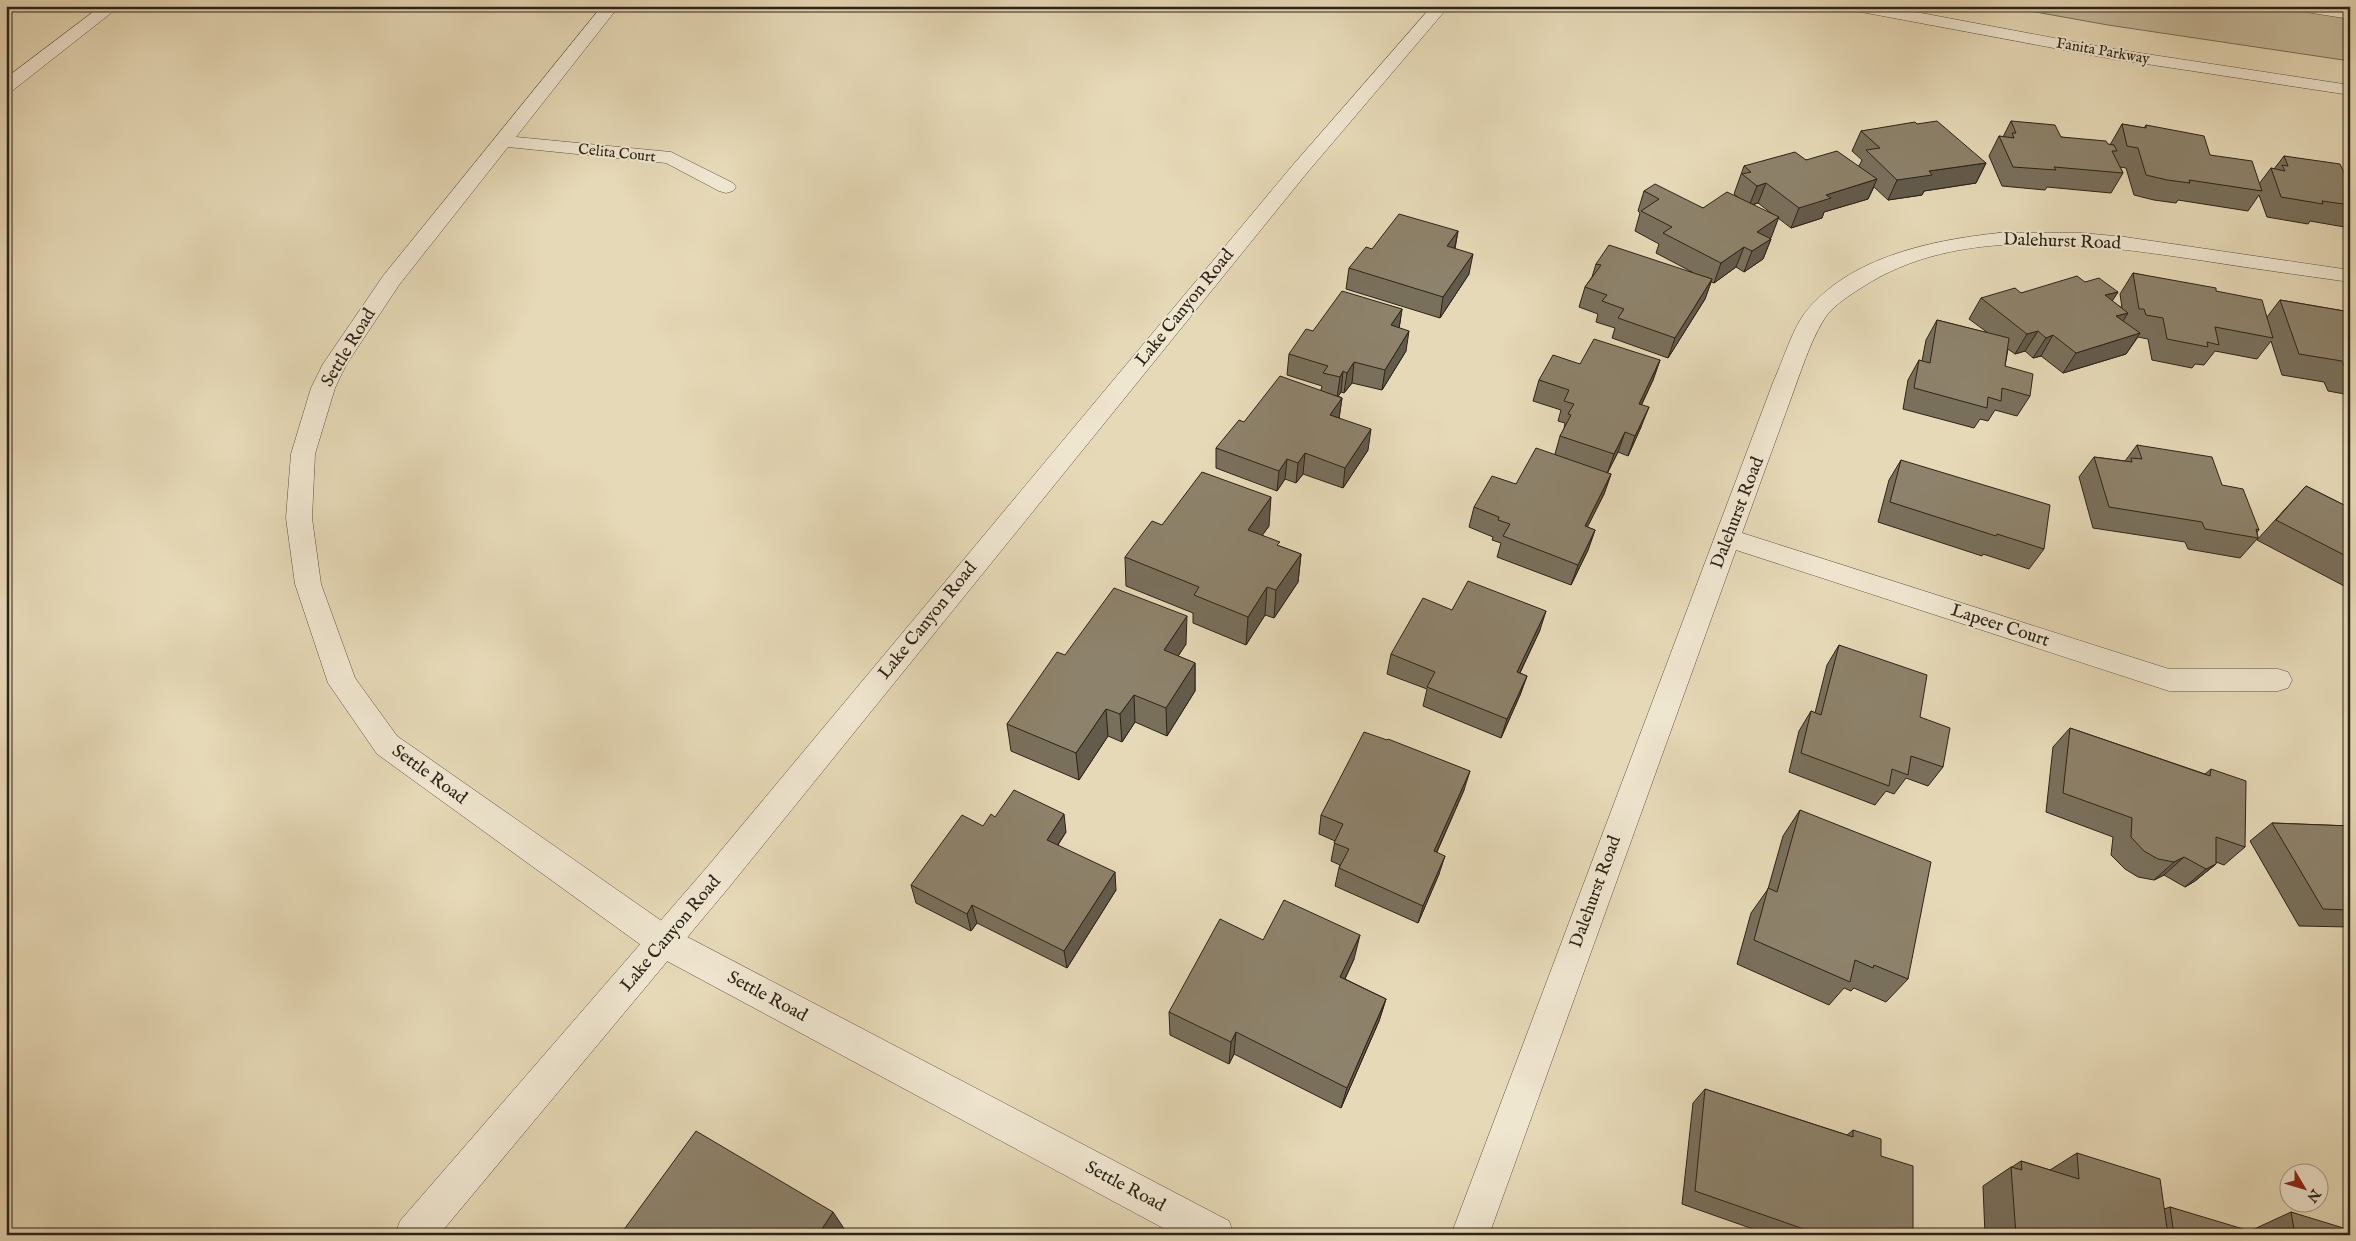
<svg xmlns="http://www.w3.org/2000/svg" width="2356" height="1241" viewBox="0 0 2356 1241" font-family="'IM FELL English',serif">
<style>
.green{fill:#c6ba9c;stroke:#796e5a}
.lines{fill:none;stroke-linecap:round;stroke-linejoin:round}
.minor-casing{stroke:#5a5040;stroke-width:1}
.tertiary-casing{stroke:#5a5040;stroke-width:1}
.minor{fill:#efe6d0;fill-rule:evenodd}
.tertiary{fill:#efe6d0;fill-rule:evenodd}
.wall{fill:#79705c;stroke:#2c2318;fill-rule:evenodd}
.shaded-wall{fill:#635b4b;stroke:#2c2318}
.building{fill:#8d826b;stroke:#2c2318}
.labels{text-anchor:middle;dominant-baseline:central;stroke-width:4;stroke-linejoin:round;paint-order:stroke}
.far-street-label{font-size:15px;fill:#2c2318;stroke:#efe6d0}
.street-label{font-size:18px;fill:#2c2318;stroke:#efe6d0}
</style>
<rect width="100%" height="100%" fill="#e6d9b7"/>
<filter id="stains"><feTurbulence type="fractalNoise" baseFrequency=".004" numOctaves="4"/><feColorMatrix values="0 0 0 0 .2 0 0 0 0 .09 0 0 0 0 .02 0 0 0 .5 -.17"/></filter>
<radialGradient id="worn" r=".72"><stop offset=".6" stop-color="#630" stop-opacity="0"/><stop offset="1" stop-color="#630" stop-opacity=".3"/></radialGradient>
<polygon class="green" points="2002,6 2350,6 2350,61 2108,25"/>
<g class="lines">
<defs>
<g id="minor">
<polygon points="101,6 120,6 12,91 6,92 6,78"/>
<polygon points="602,6 619,6 516,137 671,152 733,183 736,187 733,191 726,193 719,191 666,163 508,147 399,285 346,365 335,388 315,454 312,518 321,584 355,678 397,736 676,931 1229,1221 1234,1235 1176,1235 652,953 377,754 328,683 295,584 286,518 291,454 311,388 323,364 383,276"/>
<polygon points="2292,6 2333,6 2350,9 2350,19 2300,11 2294,10"/>
<path d="M1999 233H2082L2125 237 2350 270V282C2300 275 2249 268 2199 260 2090 244 1958 224 1861 288 1847 297 1831 307 1823 321 1810 342 1799 377 1790 401 1774 445 1758 489 1742 533L2169 669H2278L2288 672 2292 680 2288 688 2278 691H2169L1736 550 1489 1235H1451L1774 380C1783 360 1792 331 1804 314 1848 257 1932 240 1999 233Z"/>
</g>
<g id="tertiary">
<polygon points="1432,6 1449,6 1306,174 730,886 439,1235 395,1235 400,1221 708,866 1292,166"/>
<polygon points="1848,6 1884,6 2107,48 2350,85 2350,95 2107,58 1856,11 1850,10"/>
</g>
</defs>
<use href="#minor" class="minor-casing"/>
<use href="#tertiary" class="tertiary-casing"/>
<use href="#minor" class="minor"/>
<use href="#tertiary" class="tertiary"/>
</g>
<g class="wall">
<polygon points="2011,121 2061,137 2110,145 2122,124 2144,128 2146,125 2210,155 2259,184 2271,168 2274,169 2284,156 2345,175 2350,175 2350,228 2310,221 2308,224 2267,217 2259,195 2248,211 2178,200 2176,203 2154,200 2134,195 2126,168 2120,167 2123,173 2111,193 2047,187 2045,190 2002,186 1989,156 1999,136 2003,137"/>
<path d="M1917 124 1986 163 1976 183 1924 191 1922 195 1888 200 1874 187 1868 199 1824 212 1822 218 1791 228 1778 218 1770 238 1771 239 1763 259 1744 272 1736 267 1714 283 1711 282 1705 299 1668 358 1612 338 1615 328 1596 322 1598 314 1579 307 1585 287 1592 277 1596 264 1692 272 1656 253 1659 244 1635 231 1640 213 1638 211 1644 191 1703 208 1740 199 1734 194 1744 166 1806 160 1859 166 1862 160 1852 151 1861 131ZM1758 203 1775 216 1752 205Z"/>
<polygon points="1458,231 1455,249 1469,274 1440,318 1346,289 1349,268 1372,249"/>
<polygon points="2133,273 2216,291 2267,317 2280,300 2350,312 2350,395 2328,391 2324,382 2282,375 2271,341 2257,359 2215,351 2204,365 2195,364 2192,368 2152,360 2148,339 2138,337 2126,354 2063,373 2041,356 2033,358 2025,351 2015,354 2008,349 2005,366 2030,396 2017,416 1995,410 1988,421 1980,419 1974,428 1903,409 1908,380 1919,360 1922,361 1926,340 1937,320 1988,333 1969,319 1981,298 2021,293 2085,282 2118,292 2112,301 2122,308 2120,294"/>
<polygon points="1402,309 1399,328 1406,351 1382,390 1352,383 1344,393 1341,392 1338,396 1342,398 1339,418 1368,450 1343,488 1303,474 1296,483 1285,479 1277,491 1216,468 1216,448 1244,422 1321,390 1322,386 1287,375 1289,354 1313,331"/>
<polygon points="1660,360 1653,380 1642,404 1641,427 1628,456 1618,452 1607,473 1611,474 1604,494 1587,527 1595,530 1588,550 1571,585 1497,557 1501,543 1492,540 1493,537 1469,527 1474,507 1516,484 1555,454 1560,436 1564,429 1565,423 1558,421 1561,410 1533,401 1539,380 1580,364"/>
<polygon points="2137,445 2222,485 2259,530 2257,532 2258,538 2240,558 2188,549 2185,542 2093,528 2079,477 2094,457 2125,461"/>
<polygon points="1901,460 2044,549 2029,569 1983,554 1982,556 1878,522 1889,480"/>
<polygon points="2306,486 2350,508 2350,596 2345,593 2348,588 2257,540"/>
<polygon points="1162,525 1269,526 1262,535 1279,546 1301,554 1298,582 1274,618 1265,615 1246,645 1193,623 1193,613 1126,586 1125,557"/>
<polygon points="1452,610 1540,630 1520,673 1527,676 1520,695 1501,738 1423,706 1427,689 1387,674 1391,654"/>
<polygon points="1186,644 1178,656 1195,663 1195,691 1167,736 1135,722 1122,742 1108,736 1079,780 1011,751 1007,724 1065,655"/>
<polygon points="1839,645 1920,717 1943,767 1928,786 1906,778 1894,794 1886,791 1875,805 1789,772 1799,731 1811,711 1815,713 1827,665"/>
<polygon points="2070,728 2205,774 2211,769 2245,847 2224,865 2216,862 2216,864 2195,881 2185,887 2164,875 2154,880 2138,877 2125,869 2111,855 2113,837 2046,812 2053,747"/>
<polygon points="1464,790 1437,852 1439,874 1418,923 1335,886 1339,868 1340,865 1331,861 1335,841 1319,834 1321,815"/>
<polygon points="1800,810 1908,979 1886,1002 1854,988 1851,991 1844,988 1829,1005 1737,964 1751,913 1768,889 1783,836"/>
<polygon points="995,817 1066,832 1058,845 1116,890 1067,968 977,923 971,931 916,903 911,885"/>
<polygon points="2272,823 2350,826 2350,927 2299,926 2250,841"/>
<polygon points="1263,940 1354,959 1345,979 1386,999 1379,1021 1341,1108 1234,1054 1229,1064 1170,1035 1169,1012"/>
<polygon points="1705,1089 1847,1135 1853,1130 1881,1156 1913,1235 1770,1235 1682,1204 1693,1103"/>
<polygon points="2077,1153 2164,1209 2170,1207 2251,1235 1985,1235 1983,1186 2011,1167 2012,1167 2021,1161 2050,1170"/>
<polygon points="2291,1212 2350,1235 2253,1235 2252,1230"/>
</g>
<g class="shaded-wall">
<polygon points="1986,163 1976,183 1924,191 1922,195 1888,200 1897,180 1929,171"/>
<polygon points="1877,179 1868,199 1824,212 1822,218 1791,228 1799,208 1826,195"/>
<polygon points="1766,183 1758,203 1749,206 1757,186"/>
<polygon points="1779,217 1771,238 1751,251 1757,232"/>
<polygon points="1458,231 1454,251 1447,246"/>
<polygon points="1771,239 1763,259 1744,272 1752,251"/>
<polygon points="1744,247 1736,267 1714,283 1721,263"/>
<polygon points="1473,254 1469,274 1440,318 1443,297"/>
<polygon points="1712,279 1705,299 1668,358 1675,338"/>
<polygon points="2118,292 2105,312 2105,295"/>
<polygon points="1402,309 1399,329 1391,325"/>
<polygon points="2128,313 2115,333 2116,316"/>
<polygon points="1409,331 1406,351 1382,390 1385,370"/>
<polygon points="2038,331 2025,351 2015,354 2027,334"/>
<polygon points="2140,333 2126,354 2063,373 2076,353"/>
<polygon points="2053,335 2041,356 2033,358 2046,338"/>
<polygon points="1660,360 1653,380 1632,424 1639,404"/>
<polygon points="1354,362 1352,383 1344,393 1347,373"/>
<polygon points="1343,371 1341,392 1337,398 1340,377"/>
<polygon points="1342,398 1339,418 1330,415"/>
<polygon points="1649,407 1641,427 1628,456 1635,436"/>
<polygon points="1371,429 1368,450 1343,488 1345,468"/>
<polygon points="1625,432 1618,452 1607,474 1614,454"/>
<polygon points="1305,453 1303,474 1296,483 1298,463"/>
<polygon points="1287,459 1285,479 1277,491 1279,471"/>
<polygon points="1611,474 1604,494 1578,546 1585,526"/>
<polygon points="1271,497 1269,526 1246,558 1248,530"/>
<polygon points="1595,530 1588,550 1571,585 1578,565"/>
<polygon points="1301,554 1298,582 1274,618 1276,590"/>
<polygon points="1267,587 1265,615 1246,645 1248,617"/>
<polygon points="1546,611 1540,630 1511,691 1517,672"/>
<polygon points="1187,616 1186,644 1164,678 1164,650"/>
<polygon points="1195,663 1195,691 1167,736 1166,708"/>
<polygon points="1527,676 1520,695 1501,738 1507,719"/>
<polygon points="1134,695 1135,722 1122,742 1120,714"/>
<polygon points="1106,709 1108,736 1079,780 1076,753"/>
<polygon points="1470,771 1464,790 1429,869 1434,851"/>
<polygon points="1064,814 1066,832 1049,858 1047,840"/>
<polygon points="1445,856 1439,874 1418,923 1423,906"/>
<polygon points="2184,857 2164,875 2154,880 2174,862"/>
<polygon points="2216,864 2195,881 2185,887 2206,869"/>
<polygon points="1115,872 1116,890 1067,968 1064,951"/>
<polygon points="972,905 977,923 971,931 967,914"/>
<polygon points="1360,935 1354,959 1335,1000 1340,977"/>
<polygon points="1386,999 1379,1021 1341,1108 1347,1088"/>
<polygon points="1236,1032 1234,1054 1229,1064 1231,1042"/>
<polygon points="833,1212 845,1230 842,1235 818,1235"/>
</g>
<g class="building">
<polygon points="1937,121 1986,163 1929,171 1932,175 1897,180 1866,150 1880,148 1861,131 1915,122 1917,124"/>
<polygon points="2011,121 2055,125 2061,137 2106,141 2108,144 2114,145 2117,151 2112,151 2123,173 2054,167 2056,170 2013,167 1999,136 2014,138 2012,133 2016,133"/>
<polygon points="2122,124 2146,128 2146,125 2204,136 2210,155 2252,161 2262,191 2189,180 2190,183 2167,180 2146,175 2138,148 2127,146"/>
<polygon points="1837,151 1877,179 1826,195 1831,198 1799,208 1766,183 1757,186 1742,174 1751,172 1744,166 1795,152 1806,160"/>
<polygon points="2284,156 2340,164 2345,175 2350,175 2350,205 2322,201 2323,204 2281,197 2271,168 2285,171 2282,165 2288,166"/>
<polygon points="1655,184 1703,208 1727,192 1779,217 1757,232 1771,239 1752,251 1744,247 1721,263 1663,233 1672,227 1641,211 1659,199 1644,191"/>
<polygon points="1399,214 1458,231 1447,246 1473,254 1443,297 1349,268 1366,247 1372,249"/>
<polygon points="1609,245 1712,279 1675,338 1618,318 1624,309 1602,301 1607,295 1585,287 1601,265 1596,264"/>
<polygon points="2133,273 2216,288 2216,291 2262,300 2273,338 2215,327 2219,345 2207,342 2208,347 2167,339 2163,318 2146,315 2144,309 2139,309"/>
<polygon points="2077,276 2085,282 2099,278 2118,292 2105,295 2128,313 2116,316 2140,333 2076,353 2053,335 2046,338 2038,331 2027,334 1981,298 2015,288 2021,293"/>
<polygon points="1342,291 1402,309 1391,325 1409,331 1385,370 1354,362 1347,373 1343,371 1340,377 1323,373 1328,366 1289,354 1306,329 1313,331"/>
<polygon points="2280,300 2350,312 2350,371 2346,370 2342,361 2299,354"/>
<polygon points="1937,320 2009,338 2005,366 2033,374 2030,396 2002,388 2001,401 1988,397 1987,408 1914,388 1919,360 1930,363"/>
<polygon points="1594,339 1660,360 1639,404 1649,407 1635,436 1625,432 1614,454 1560,436 1571,415 1568,414 1574,404 1564,401 1569,390 1539,380 1553,355 1580,364"/>
<polygon points="1280,376 1342,398 1330,415 1371,429 1345,468 1305,453 1298,463 1287,459 1279,471 1216,448 1239,420 1244,422"/>
<polygon points="2137,445 2212,457 2222,485 2243,489 2259,530 2256,529 2258,538 2205,529 2202,522 2109,507 2094,457 2132,462 2131,458 2142,459"/>
<polygon points="1536,448 1611,474 1585,526 1595,530 1578,565 1503,536 1510,524 1498,520 1499,517 1474,507 1492,476 1516,484"/>
<polygon points="1901,460 2050,505 2044,549 1997,534 1996,536 1890,502"/>
<polygon points="1202,472 1271,497 1248,530 1280,542 1277,545 1301,554 1276,590 1267,587 1248,617 1194,595 1199,587 1125,557 1152,521 1162,525"/>
<polygon points="2306,486 2350,508 2350,558 2276,520"/>
<polygon points="1468,581 1546,611 1517,672 1527,676 1507,719 1427,687 1435,672 1391,654 1423,598 1452,610"/>
<polygon points="1114,588 1187,616 1164,650 1195,663 1166,708 1134,695 1120,714 1106,709 1076,753 1007,724 1057,652 1065,655"/>
<polygon points="1839,645 1927,675 1920,717 1950,728 1943,767 1911,756 1908,775 1892,769 1889,786 1801,753 1811,711 1821,715"/>
<polygon points="2070,728 2210,776 2211,769 2246,781 2245,847 2216,837 2216,864 2206,869 2184,857 2174,862 2158,859 2144,851 2131,837 2132,818 2063,793"/>
<polygon points="1364,732 1387,740 1388,739 1470,771 1434,851 1445,856 1423,906 1339,868 1349,849 1334,843 1343,824 1321,815"/>
<polygon points="1014,790 1064,814 1047,840 1115,872 1064,951 972,905 967,914 911,885 962,815 983,826 991,814 995,817"/>
<polygon points="1800,810 1931,862 1908,979 1874,965 1873,968 1855,960 1850,982 1754,940 1768,888 1777,892"/>
<polygon points="2272,823 2350,826 2350,910 2323,909"/>
<polygon points="1284,900 1360,935 1340,977 1386,999 1347,1088 1236,1032 1231,1042 1169,1012 1220,919 1263,940"/>
<polygon points="1705,1089 1853,1137 1853,1130 1881,1139 1881,1156 1913,1166 1913,1235 1821,1235 1695,1191"/>
<polygon points="696,1131 833,1212 818,1235 620,1235"/>
<polygon points="2077,1153 2160,1179 2168,1235 2016,1235 2011,1167 2022,1170 2021,1161 2079,1179"/>
<polygon points="2170,1207 2250,1231 2251,1235 2174,1235"/>
<polygon points="2291,1212 2350,1230 2350,1235 2295,1235"/>
</g>
<g class="labels">
<g class="far-street-label">
<text transform="translate(2103 51) rotate(10)">Fanita Parkway</text>
<text transform="translate(617 153) rotate(6)">Celita Court</text>
</g>
<g class="street-label">
<text transform="translate(2062 242) rotate(2)">Dalehurst Road</text>
<text transform="translate(1185 308) rotate(-51)">Lake Canyon Road</text>
<text transform="translate(349 348) rotate(-59)">Settle Road</text>
<text transform="translate(1738 513) rotate(-69)">Dalehurst Road</text>
<text transform="translate(928 621) rotate(-51)">Lake Canyon Road</text>
<text transform="translate(2000 626) rotate(18)">Lapeer Court</text>
<text transform="translate(429 775) rotate(36)">Settle Road</text>
<text transform="translate(1596 892) rotate(-70)">Dalehurst Road</text>
<text transform="translate(671 934) rotate(-50)">Lake Canyon Road</text>
<text transform="translate(767 997) rotate(28)">Settle Road</text>
<text transform="translate(1125 1187) rotate(28)">Settle Road</text>
</g>
</g>
<rect width="2356" height="1241" fill="none" stroke="#e6d9b7" stroke-width="25"/>
<rect x="8" y="8" width="2341" height="1226" fill="none" stroke="#2c2318" stroke-width="2.5"/>
<rect x="12" y="12" width="2331" height="1216" fill="none" stroke="#2c2318"/>
<g transform="translate(2304 1188) rotate(128)"><circle r="24" fill="#efe6d0" stroke="#a19886"/>
<path d="M0-4L9 19L0 12L-9 19Z" fill="#8f2418"/>
<text y="-8" font-size="14" font-weight="bold" text-anchor="middle" fill="#2c2318">N</text>
</g>
<rect width="100%" height="100%" filter="url(#stains)"/>
<rect width="100%" height="100%" fill="url(#worn)"/>
</svg>
